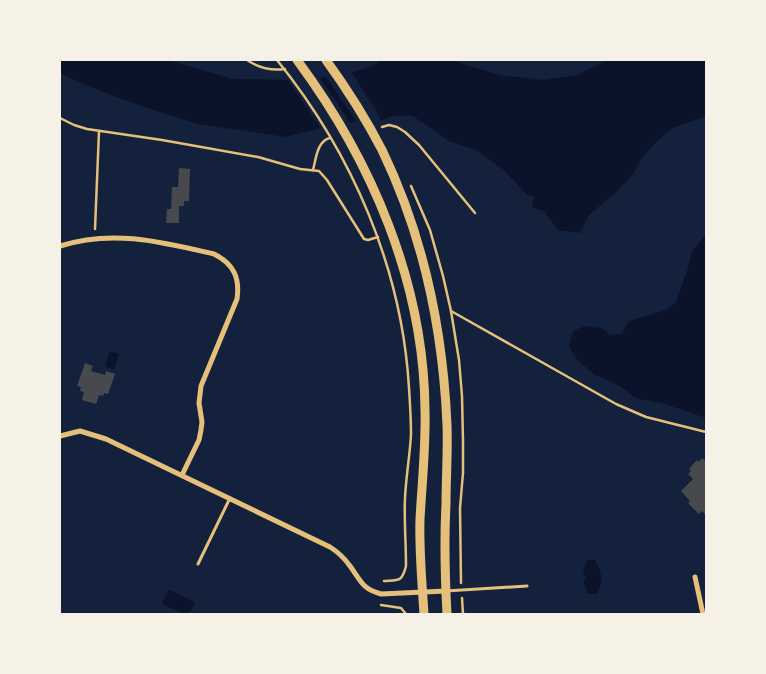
<svg xmlns="http://www.w3.org/2000/svg" width="766" height="674" viewBox="0 0 766 674" font-family="'Nunito Sans',sans-serif">
<style>
.water{fill:#0b132b}
.pier{fill:#14213d}
.building{fill:#48494c}
.lines{fill:none;stroke-linecap:round;stroke-linejoin:round}
.path{stroke:#e5c07b;stroke-width:2.5}
.service{stroke:#e5c07b;stroke-width:3}
.minor{stroke:#e5c07b;stroke-width:5}
.secondary{stroke:#e5c07b;stroke-width:9}
</style>
<rect width="100%" height="100%" fill="#14213d"/>
<g class="water">
<polygon points="60,60 167,60 233,79 302,80 353,72 371,67 381,60 449,60 467,65 500,75 544,80 577,75 607,60 706,60 706,116 673,128 656,142 643,156 631,177 615,193 589,215 580,233 558,230 544,211 532,208 534,196 527,195 504,170 476,150 449,141 413,116 391,116 383,120 340,123 286,137 198,124 144,107 85,85 60,73"/>
<polygon points="706,234 706,418 665,404 635,398 620,386 595,375 576,359 569,346 573,331 585,326 601,328 610,335 622,334 629,321 666,310 676,302 687,271 692,252"/>
<polygon points="110,351 119,354 114,370 105,366"/>
<path d="M587 560H595C602 573 604 581 597 594H588L583 582 586 578 583 570Z"/>
<path d="M169 590 195 602 189 614C183 614 179 613 175 609H173L162 604Z"/>
</g>
<g class="pier">
<polygon points="350,70 374,107 382,123 358,124 324,74"/>
<polygon points="318,75 342,110 351,125 340,125 322,130 286,77 302,78"/>
</g>
<g class="building">
<polygon points="179,168 190,169 189,201 184,201 184,206 179,206 179,223 166,223 167,209 171,209 172,187 178,187"/>
<polygon points="85,363 93,366 91,371 105,375 106,371 115,374 108,394 104,393 103,396 99,395 96,404 82,400 84,392 80,391 81,387 77,386"/>
<polygon points="702,458 706,462 706,515 702,511 699,514 688,503 690,501 681,491 693,479 688,474 691,471 689,469 697,460 699,462"/>
</g>
<g class="lines">
<g class="path">
<path d="M247 60C259 68 271 71 285 69"/>
<path d="M277 60C352 153 402 268 409 388 410 403 411 419 411 434 410 455 406 476 405 498 404 520 406 543 406 566 402 582 399 580 384 581"/>
<polyline points="60,118 74,125 87,129 162,140 258,157 300,169 319,171 327,180 364,239 368,240 378,237"/>
<polyline points="382,127 389,125 397,127 405,132 419,145 475,213"/>
<path d="M313 170C316 159 317 141 330 138"/>
<polyline points="411,186 430,230 443,276 451,311 459,360 462,396 463,441 463,473 460,508 461,583"/>
<polyline points="95,229 99,131"/>
<polyline points="451,311 616,404 646,417 706,432"/>
<polyline points="462,598 463,614"/>
<polyline points="381,605 401,608 406,614"/>
</g>
<g class="service">
<polyline points="198,564 230,498"/>
<polyline points="446,591 527,586"/>
</g>
<g class="minor">
<path d="M60 246C113 229 162 242 214 254 234 264 240 278 237 299L201 386 199 403 202 422 201 430 199 440 182 475"/>
<path d="M60 436 80 431 106 439 330 547C338 552 345 559 350 566 361 581 362 589 381 594L446 591"/>
<polyline points="695,577 703,614"/>
</g>
<g class="secondary">
<path d="M297 60C372 161 424 283 425 410 426 446 422 483 420 519 419 551 422 582 424 614"/>
<path d="M326 60C347 89 366 119 382 150 423 235 443 331 447 425 448 451 446 478 446 504 444 541 445 577 447 614"/>
</g>
</g>
<rect width="766" height="674" fill="none" stroke="#f6f1e7" stroke-width="122"/>
</svg>
